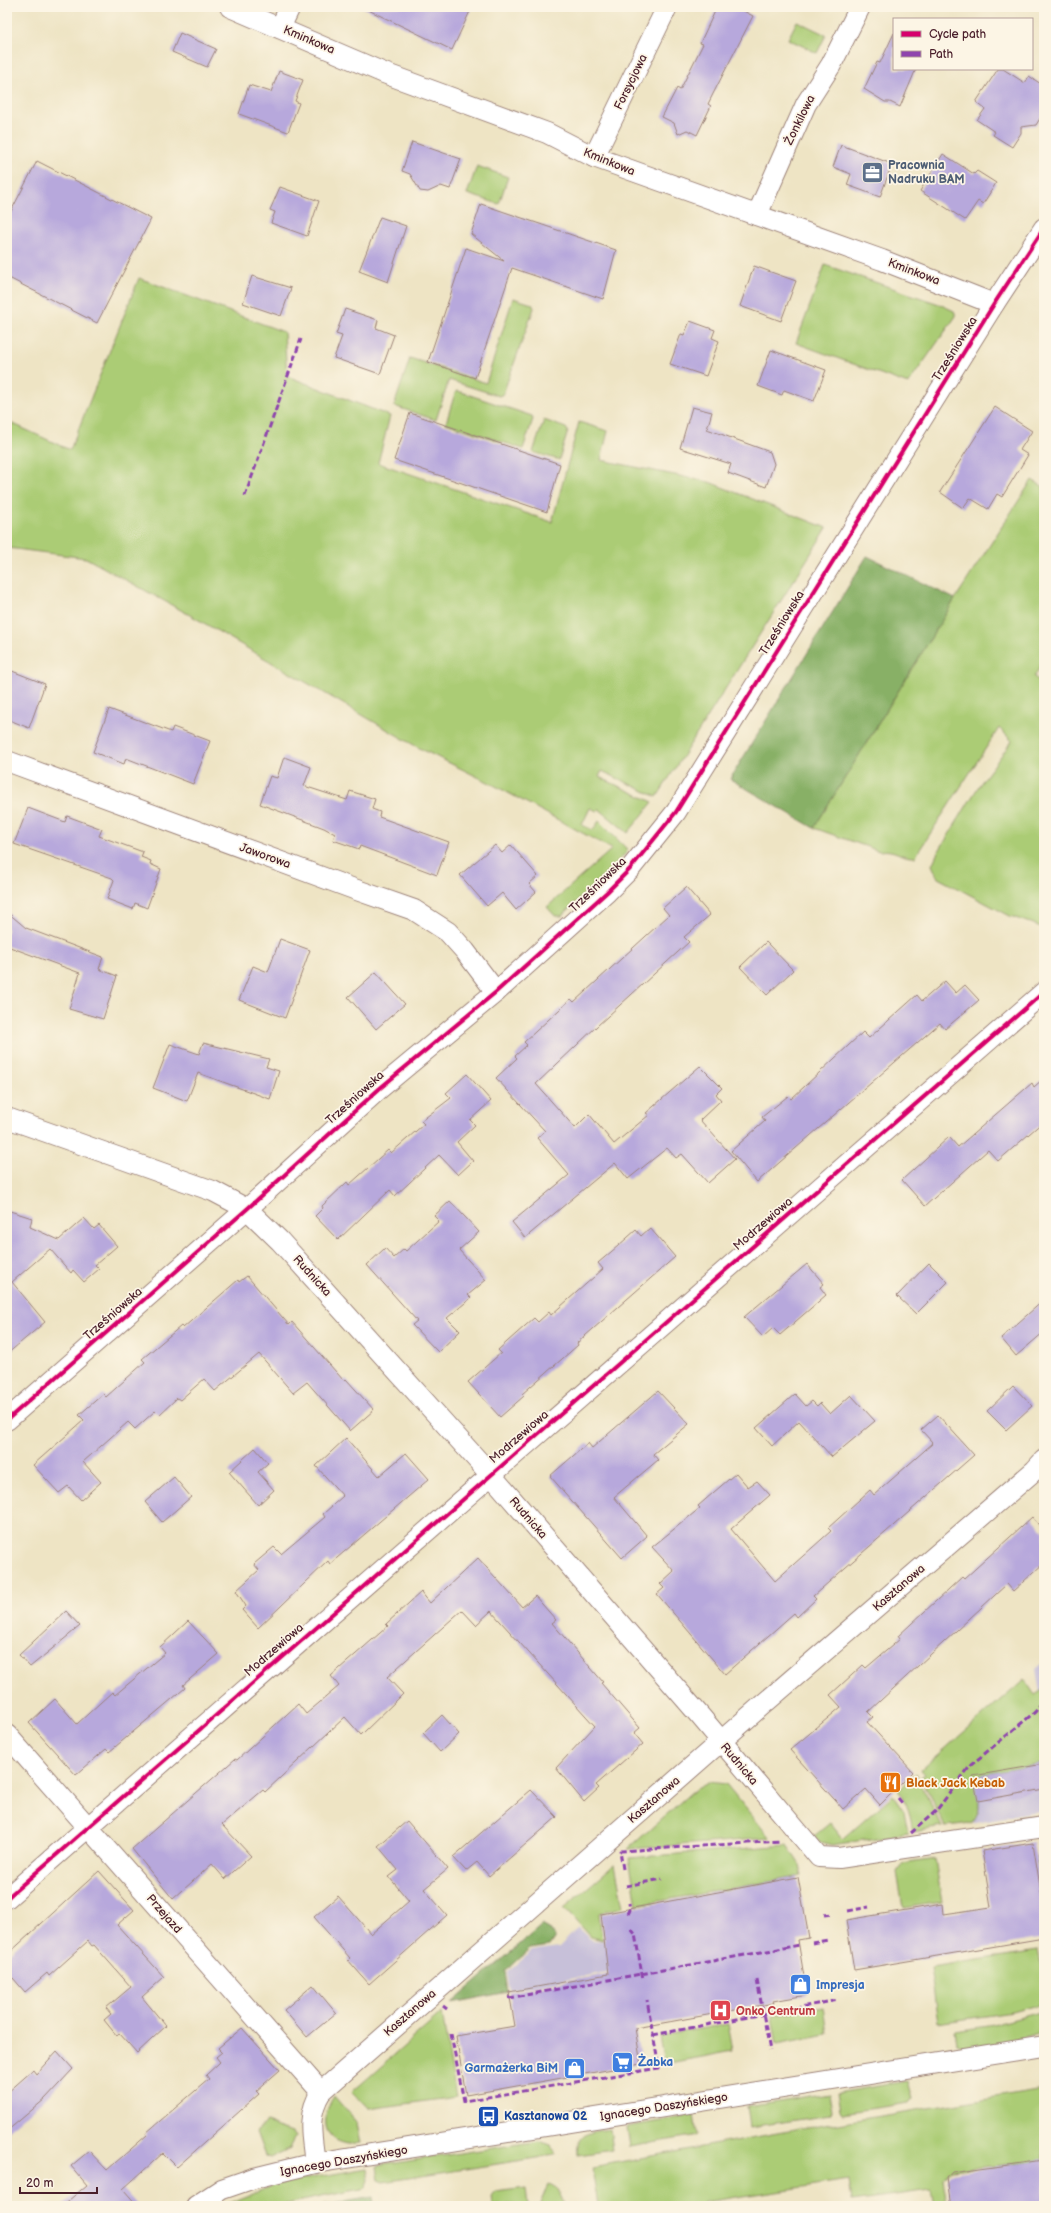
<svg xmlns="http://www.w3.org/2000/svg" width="1051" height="2213" viewBox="0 0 1051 2213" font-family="'Balsamiq Sans',sans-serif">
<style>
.industrial{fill:#c7c0d9}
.green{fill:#abcc75;stroke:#7a7650}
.forest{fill:#88b066;stroke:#696848}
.building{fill:#b7a8dc}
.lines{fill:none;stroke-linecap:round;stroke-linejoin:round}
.street-casing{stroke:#9c8278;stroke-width:22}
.street{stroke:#fff;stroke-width:20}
.quiet{stroke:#8e44ad;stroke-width:3;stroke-dasharray:6 3;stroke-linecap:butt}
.cycleway-casing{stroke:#fcf5e5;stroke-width:6}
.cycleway{stroke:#d6006c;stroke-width:4}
.labels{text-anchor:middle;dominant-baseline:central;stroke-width:3.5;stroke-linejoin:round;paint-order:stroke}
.street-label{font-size:12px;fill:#4a1f2b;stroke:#fcf5e5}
.service-label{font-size:12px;font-weight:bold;fill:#4e5e75;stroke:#fcf5e5;text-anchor:start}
.food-label{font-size:12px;font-weight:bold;fill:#c56008;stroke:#fcf5e5;text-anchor:start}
.shop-label{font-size:12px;font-weight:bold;fill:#366cbe;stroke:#fcf5e5;text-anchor:start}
.health-label{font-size:12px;font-weight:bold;fill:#be3a42;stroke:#fcf5e5;text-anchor:start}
.transit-label{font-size:12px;font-weight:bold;fill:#164399;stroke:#fcf5e5;text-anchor:start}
</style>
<rect width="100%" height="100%" fill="#fcf5e5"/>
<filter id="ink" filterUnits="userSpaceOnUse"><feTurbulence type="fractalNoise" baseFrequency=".025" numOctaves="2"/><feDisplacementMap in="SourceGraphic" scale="8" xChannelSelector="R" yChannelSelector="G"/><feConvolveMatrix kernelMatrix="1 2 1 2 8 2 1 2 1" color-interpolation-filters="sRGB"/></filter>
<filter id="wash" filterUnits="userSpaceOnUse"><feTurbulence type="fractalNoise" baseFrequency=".012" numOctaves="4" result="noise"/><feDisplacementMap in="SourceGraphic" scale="16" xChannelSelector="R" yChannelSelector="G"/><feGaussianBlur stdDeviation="0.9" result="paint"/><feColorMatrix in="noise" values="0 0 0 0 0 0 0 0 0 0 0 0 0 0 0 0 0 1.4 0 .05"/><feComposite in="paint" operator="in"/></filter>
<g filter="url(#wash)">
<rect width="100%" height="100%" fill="#eee4c4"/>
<g class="industrial">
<polygon points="1044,1662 1044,1810 970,1823 963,1780 1044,1718 1036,1669"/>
<polygon points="765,1913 770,1942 510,1990 507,1973 532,1951 559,1947 578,1928 591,1940 604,1941"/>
</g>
<g class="green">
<polygon points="797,21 826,35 817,53 788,39"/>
<polygon points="477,166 508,177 499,204 467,194"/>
<polygon points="825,265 939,304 954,311 956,316 908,384 796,343"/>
<polygon points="139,278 284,332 287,376 390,416 378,463 552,522 579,422 608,431 601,460 709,482 827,528 657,797 602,771 599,777 653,802 628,833 599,809 597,811 590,808 582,825 593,830 599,821 626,848 627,852 562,916 555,916 547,907 612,849 488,782 419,748 197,619 86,558 8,548 7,550 7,421 70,450"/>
<polygon points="513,298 532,304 534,308 503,394 499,396 449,380 436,420 394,406 410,358 486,383"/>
<polygon points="458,391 532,416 533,419 523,449 446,423 455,393"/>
<polygon points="544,420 566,428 568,431 559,460 533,452"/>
<path d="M1032 480 1044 487V660L1034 677 1044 684V928L1010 916 938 878 932 865 937 854 980 784 1012 741 999 728 915 857C900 858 896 848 879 851L814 828 955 599Z"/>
<path d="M1024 1679 1035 1695 1044 1689V1769L1043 1764 974 1776C976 1789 986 1817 970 1823 963 1826 952 1826 945 1827L921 1777 925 1774 921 1770Z"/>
<path d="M916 1773 942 1827 913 1832C911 1817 908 1803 898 1791Z"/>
<polygon points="708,1782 726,1784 770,1838 628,1849 695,1789"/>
<polygon points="893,1795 904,1811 908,1833 832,1845 820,1842 814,1836 830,1823 843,1839"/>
<polygon points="787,1845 800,1865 802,1876 637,1905 629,1858"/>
<polygon points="1044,1856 1044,1897 1037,1857"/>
<polygon points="935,1859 942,1902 903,1908 897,1872 902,1864"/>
<polygon points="615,1864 623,1907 599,1913 602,1940 590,1937 564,1908"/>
<polygon points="1038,1951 1044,1976 1044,2003 1012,2012 938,2023 930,1967"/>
<polygon points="823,2007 827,2034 777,2044 772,2016"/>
<path d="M1044 2011V2031C1025 2038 974 2052 957 2043L955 2031 993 2025Z"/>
<polygon points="442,2013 456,2097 368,2109 352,2092"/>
<polygon points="728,2024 733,2051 664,2064 659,2036"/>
<polygon points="907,2081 912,2099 909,2103 842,2113 840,2111 837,2093"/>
<polygon points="1044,2089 1044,2161 951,2170 943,2179 947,2204 934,2206 931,2190 852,2201 849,2180 704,2202 704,2206 598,2206 592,2167 783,2132"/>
<polygon points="829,2094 832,2112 830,2115 750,2127 747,2107"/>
<path d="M334 2096 357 2123 361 2143C326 2146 317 2126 334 2096Z"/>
<polygon points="694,2115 697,2134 692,2136 629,2147 626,2127"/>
<polygon points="266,2123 292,2132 296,2137 290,2148 270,2158 265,2156 256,2132"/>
<path d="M610 2129 613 2150 578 2155C575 2131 591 2132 610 2129Z"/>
<polygon points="539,2141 551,2145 555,2155 383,2182 378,2180 376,2166"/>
<polygon points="367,2168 369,2180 366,2188 277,2206 222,2206 277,2184"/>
<path d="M548 2185C558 2189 563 2196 564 2206H539Z"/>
<polygon points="526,2188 528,2206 492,2206 491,2197 495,2192"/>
</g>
<g class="forest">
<polygon points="867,556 955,599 814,828 730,779"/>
<polygon points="542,1925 549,1929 555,1937 549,1946 530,1949 505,1972 508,1992 452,2003"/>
<polygon points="373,2197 374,2204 321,2206"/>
</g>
<g id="blocks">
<g class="building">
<polygon points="362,7 472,7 452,50"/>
<polygon points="717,7 736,7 753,16 714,92 708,104 711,106 697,135 687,130 678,134 674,123 662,117 677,88 680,90 703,44 700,43"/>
<polygon points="180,33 216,49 207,67 172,52"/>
<polygon points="894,33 894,69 916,69 900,107 890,102 885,102 864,89 877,62 880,63"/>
<polygon points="998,69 1003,69 1025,83 1029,76 1044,86 1044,112 1036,125 1021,127 1021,133 1012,147 993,135 995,132 977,120 985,109 976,102"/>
<polygon points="279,71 303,80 295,101 299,103 288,132 239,114 249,85 271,92"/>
<polygon points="412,142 461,159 450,189 441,186 428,192 420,191 410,174 402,171"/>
<polygon points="841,145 892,164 880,197 847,185 851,174 833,167"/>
<polygon points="943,154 974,174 977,171 996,183 983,204 978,201 965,220 920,191"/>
<polygon points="37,161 151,219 97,323 7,277 7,219"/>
<polygon points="280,187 319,201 307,236 271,223 275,212 270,210"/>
<polygon points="481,204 616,250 603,299 512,268 475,378 428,362 466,248 504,261 471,234"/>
<polygon points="380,217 406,226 388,282 359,271"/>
<polygon points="754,266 796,281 781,321 740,306"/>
<polygon points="252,276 291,288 281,316 243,303"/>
<polygon points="345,309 378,320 376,328 394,335 380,374 334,358 342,336 336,334"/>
<polygon points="690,321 715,330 712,338 719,341 706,376 670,364 681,334 684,335"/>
<polygon points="771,350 826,370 814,401 784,390 782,395 758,386"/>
<polygon points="692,407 712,412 707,429 770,452 774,464 766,487 728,473 731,464 680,448"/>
<polygon points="995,407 1032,431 1020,450 1028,455 1002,497 997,494 988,509 970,498 963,508 940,492"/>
<polygon points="410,413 560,464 547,512 394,460"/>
<polygon points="7,669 45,684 29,728 7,719"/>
<polygon points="109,709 171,732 173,727 210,741 193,784 126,758 124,764 93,752"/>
<polygon points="284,757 311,767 304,786 347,800 350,791 375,799 372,809 380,812 379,817 449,842 437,875 360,846 359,849 333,840 335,834 324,828 260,804 270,776 277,778"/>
<polygon points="28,808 65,822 67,816 102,829 99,836 143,852 141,857 151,861 150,864 161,869 147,908 135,903 133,909 107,899 114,880 112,878 14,844"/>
<polygon points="495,845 502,853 511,845 538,876 529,884 536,892 516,910 502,893 487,906 460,875"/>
<polygon points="686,887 710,915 684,937 689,942 597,1026 536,1084 575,1128 589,1114 614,1144 649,1115 646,1113 700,1066 722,1088 716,1094 721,1100 700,1120 735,1159 708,1183 682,1154 676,1158 667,1148 628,1179 615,1163 525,1238 512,1222 569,1175 537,1138 545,1131 496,1078 517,1058 515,1056 527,1045 524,1042 571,999 574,1002 669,915 663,908"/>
<polygon points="7,912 26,928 103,957 99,969 117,976 103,1019 69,1009 80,973 7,946"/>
<polygon points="280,939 310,950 285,1018 239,1000 253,966 268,972"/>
<polygon points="766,942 793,970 767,995 740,967"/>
<polygon points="376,972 405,1004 376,1029 348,997"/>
<polygon points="945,981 956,993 965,985 979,1000 945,1029 940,1023 757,1182 731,1151 765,1121 762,1117 788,1096 791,1099 863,1032 869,1038 917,995 922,1001"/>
<polygon points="203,1043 269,1059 266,1067 279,1071 270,1099 198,1073 187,1101 153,1088 170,1044 199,1054"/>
<polygon points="467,1074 491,1101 470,1120 475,1125 457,1142 473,1161 458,1175 439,1155 395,1196 390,1190 338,1240 315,1216 323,1208 322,1206 347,1182 349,1185 388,1150 391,1153 424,1124 421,1121 451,1098 446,1093"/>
<polygon points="1044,1078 1044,1121 998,1161 988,1150 925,1206 902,1180 949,1137 958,1147 1032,1083 1034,1087"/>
<polygon points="450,1201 479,1232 459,1250 486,1280 468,1295 471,1298 447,1318 460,1331 438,1352 412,1325 417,1321 367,1265 385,1248 394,1258 404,1249 406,1251 439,1221 434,1216"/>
<polygon points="7,1210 32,1218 30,1227 59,1240 84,1218 94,1229 99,1225 117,1246 95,1265 99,1269 84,1282 73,1270 71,1273 50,1249 12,1282 45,1322 7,1354"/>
<polygon points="650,1228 675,1257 577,1343 578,1345 522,1394 524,1396 500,1417 468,1382 501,1353 498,1350 534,1318 538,1322 549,1312 551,1315 603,1269 598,1263 618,1246 636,1230 641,1236"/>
<polygon points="929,1263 948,1282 916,1314 897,1296"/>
<polygon points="807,1264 824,1284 820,1287 826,1295 780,1335 773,1328 763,1337 744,1317"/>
<polygon points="247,1276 289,1325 292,1322 344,1381 346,1379 374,1410 350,1431 307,1382 293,1393 259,1354 215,1391 204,1379 180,1400 177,1398 159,1415 155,1411 135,1429 128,1422 83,1462 101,1482 81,1500 68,1486 59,1493 33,1465 84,1420 79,1415 103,1394 106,1397 145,1362 142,1359 181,1326 183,1328 238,1280 239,1282"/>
<polygon points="1044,1300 1044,1332 1016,1356 1001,1338"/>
<polygon points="1013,1386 1032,1406 1006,1430 987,1411"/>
<polygon points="658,1391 689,1424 653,1454 658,1460 614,1497 647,1536 622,1558 550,1476 588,1443 592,1448"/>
<polygon points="795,1394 806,1406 812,1401 817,1406 820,1403 830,1414 851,1395 875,1421 832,1457 799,1421 772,1446 756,1428"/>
<polygon points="938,1415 974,1455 813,1596 816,1599 797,1617 794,1613 725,1674 657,1594 664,1588 660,1584 674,1571 652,1547 700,1508 698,1506 736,1473 748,1487 757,1481 770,1495 731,1529 775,1581 831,1531 828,1528 870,1490 874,1495 933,1443 921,1430"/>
<polygon points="346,1438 379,1476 406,1453 429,1479 330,1564 328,1561 258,1628 242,1610 246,1606 236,1591 259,1570 254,1564 274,1547 281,1554 325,1517 323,1514 343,1496 316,1466"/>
<polygon points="255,1448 268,1463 258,1472 274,1490 258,1505 229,1472"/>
<polygon points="174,1477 191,1497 162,1522 145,1502"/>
<polygon points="1032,1517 1044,1531 1044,1563 1013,1591 1007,1584 868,1712 873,1717 867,1722 913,1772 880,1805 866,1789 843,1809 790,1750 841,1707 830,1695 863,1665 866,1668 900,1639 898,1636 962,1577 964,1579"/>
<polygon points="478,1558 522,1607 535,1596 556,1620 552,1623 603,1682 601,1683 640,1728 634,1733 643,1744 596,1785 599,1788 584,1802 556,1768 595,1726 491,1611 476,1625 462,1610 387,1677 403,1694 361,1735 345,1717 265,1792 263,1790 222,1825 251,1856 225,1879 212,1864 173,1899 132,1849 235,1759 237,1760 298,1704 306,1714 339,1686 331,1676 388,1626 386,1624 421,1592 430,1603"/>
<polygon points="66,1611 80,1626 30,1667 19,1655"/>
<polygon points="188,1621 219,1654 183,1685 185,1688 127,1737 109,1752 106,1749 76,1775 29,1723 55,1699 77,1724 112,1692 115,1695 165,1653 160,1647"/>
<polygon points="442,1715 459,1734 440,1752 423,1733"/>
<polygon points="1044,1764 1044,1789 978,1801 973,1776"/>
<polygon points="531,1790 557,1817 489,1876 477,1862 466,1871 453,1857"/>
<polygon points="407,1821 448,1869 424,1889 447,1915 369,1984 348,1960 350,1958 314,1917 338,1896 371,1934 409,1901 389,1877 398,1870 378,1846"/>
<polygon points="1033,1843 1042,1899 1044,1899 1044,1938 854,1970 846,1920 943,1904 944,1914 991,1907 982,1851"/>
<polygon points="99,1871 134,1910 117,1925 164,1977 142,1997 166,2026 137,2053 119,2033 117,2036 104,2020 111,2014 106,2008 131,1987 94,1945 92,1946 88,1941 49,1976 47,1973 25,1992 7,1971 7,1955"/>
<polygon points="798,1877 809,1938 798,1940 807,1995 773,2001 774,2003 635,2028 641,2064 466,2095 456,2036 515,2026 509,1992 608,1974 601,1914"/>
<polygon points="313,1985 336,2013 307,2037 284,2010"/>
<polygon points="242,2028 280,2070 256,2091 259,2094 177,2167 163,2153 123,2189 138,2206 62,2206 87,2185 71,2166 89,2151 107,2170 147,2135 146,2133 209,2079 206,2075 220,2062 216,2057 222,2052 218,2048"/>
<polygon points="57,2051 73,2069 45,2099 7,2131 7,2093 33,2070 36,2074"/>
<polygon points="1044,2160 1044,2206 951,2206 947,2179 952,2173"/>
</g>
</g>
</g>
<g filter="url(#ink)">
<use href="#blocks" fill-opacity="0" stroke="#9c8278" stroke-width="1"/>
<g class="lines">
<defs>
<g id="street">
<polyline points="230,7 384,73 547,133 594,157 882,260 994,304"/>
<polyline points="280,28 290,7"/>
<polyline points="594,157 667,7"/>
<polyline points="757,215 806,104 831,65 860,7"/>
<polyline points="7,761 354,889 414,910 448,932 465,951 496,992"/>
<polyline points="7,1118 213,1191 247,1209 280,1241 491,1475 701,1717 819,1857 839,1858 1044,1827"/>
<polyline points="7,1420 247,1209 379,1089 496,992 607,892 630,869 676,812 994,304 1044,228"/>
<polyline points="7,1735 321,2092"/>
<polyline points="7,1898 1044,992"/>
<path d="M315 2163C312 2137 306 2116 321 2092L760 1707 1035 1470 1044 1460"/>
<polyline points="196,2206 222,2189 254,2178 315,2163 1044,2046"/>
</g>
</defs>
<use href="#street" class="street-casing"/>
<use href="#street" class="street"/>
<g class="quiet">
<polyline points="245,496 301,339"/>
<polyline points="898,1798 903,1804"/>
<polyline points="911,1833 936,1811 971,1765 1035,1712 1044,1701"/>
<polyline points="623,1869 620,1851 781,1841"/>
<polyline points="626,1886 662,1879"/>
<polyline points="848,1911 869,1907"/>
<polyline points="628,1914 630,1910 629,1903"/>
<polyline points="824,1915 832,1914"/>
<polyline points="631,1929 635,1934 643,1980"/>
<polyline points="812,1943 828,1940"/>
<polyline points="757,1980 770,2051"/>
<polyline points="509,1998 800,1945"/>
<polyline points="443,2006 447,2009"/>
<polyline points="451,2034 464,2101 659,2068 647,2000"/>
<polyline points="653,2035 838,2000"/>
</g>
<defs>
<g id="cycleway">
<polyline points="7,1420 247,1209 379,1089 496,992 607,892 630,869 676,812 994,304 1044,228"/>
<polyline points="7,1898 1044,992"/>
</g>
</defs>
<use href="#cycleway" class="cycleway-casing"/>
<use href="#cycleway" class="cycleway"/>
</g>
</g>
<defs>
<symbol id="office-square" viewBox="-11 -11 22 22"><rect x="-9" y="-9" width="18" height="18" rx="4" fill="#5c6f8a" stroke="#fcf5e5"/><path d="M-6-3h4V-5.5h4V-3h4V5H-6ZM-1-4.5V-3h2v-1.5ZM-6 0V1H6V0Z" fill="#fff"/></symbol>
<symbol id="restaurant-square" viewBox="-11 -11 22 22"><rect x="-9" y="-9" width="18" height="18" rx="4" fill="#e8710a" stroke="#fcf5e5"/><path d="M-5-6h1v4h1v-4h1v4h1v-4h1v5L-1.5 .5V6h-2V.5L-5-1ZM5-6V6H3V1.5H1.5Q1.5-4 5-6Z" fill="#fff"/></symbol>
<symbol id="shop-square" viewBox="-11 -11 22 22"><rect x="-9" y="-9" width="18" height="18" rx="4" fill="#3f7fe0" stroke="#fcf5e5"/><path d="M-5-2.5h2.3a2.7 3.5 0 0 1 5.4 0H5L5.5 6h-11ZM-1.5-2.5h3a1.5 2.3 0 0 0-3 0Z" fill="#fff"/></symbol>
<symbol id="hospital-square" viewBox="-11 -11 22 22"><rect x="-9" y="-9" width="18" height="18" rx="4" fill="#e0444e" stroke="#fcf5e5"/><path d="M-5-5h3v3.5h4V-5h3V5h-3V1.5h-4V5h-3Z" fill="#fff"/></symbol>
<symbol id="supermarket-square" viewBox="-11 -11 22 22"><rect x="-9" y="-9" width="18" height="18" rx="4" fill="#3f7fe0" stroke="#fcf5e5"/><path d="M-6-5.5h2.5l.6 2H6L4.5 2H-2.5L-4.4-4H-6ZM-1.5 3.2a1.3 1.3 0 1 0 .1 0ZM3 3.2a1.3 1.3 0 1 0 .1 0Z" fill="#fff"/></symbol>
<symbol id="bus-square" viewBox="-11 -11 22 22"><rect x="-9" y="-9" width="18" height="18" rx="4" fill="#1a4fb4" stroke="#fcf5e5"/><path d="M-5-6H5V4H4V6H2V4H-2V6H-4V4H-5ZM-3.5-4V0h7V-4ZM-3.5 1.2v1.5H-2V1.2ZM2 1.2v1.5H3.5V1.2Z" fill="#fff"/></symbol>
</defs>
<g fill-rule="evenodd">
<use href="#office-square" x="860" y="160" width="25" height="25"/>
<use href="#restaurant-square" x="878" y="1770" width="25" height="25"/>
<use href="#shop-square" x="788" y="1972" width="25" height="25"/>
<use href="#hospital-square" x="708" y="1998" width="25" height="25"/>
<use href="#supermarket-square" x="610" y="2050" width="25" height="25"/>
<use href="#shop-square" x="562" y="2056" width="25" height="25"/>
<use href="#bus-square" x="476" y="2104" width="25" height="25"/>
</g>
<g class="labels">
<g class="street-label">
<text transform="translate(309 40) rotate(23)">Kminkowa</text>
<text transform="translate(631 82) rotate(-64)">Forsycjowa</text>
<text transform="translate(800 120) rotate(-64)">Żonkilowa</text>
<text transform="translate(609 162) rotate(22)">Kminkowa</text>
<text transform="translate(914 272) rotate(21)">Kminkowa</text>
<text transform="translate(955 349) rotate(-58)">Trześniowska</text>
<text transform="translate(782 623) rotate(-58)">Trześniowska</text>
<text transform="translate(265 856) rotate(20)">Jaworowa</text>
<text transform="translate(598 885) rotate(-44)">Trześniowska</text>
<text transform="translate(355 1098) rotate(-42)">Trześniowska</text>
<text transform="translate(763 1224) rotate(-41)">Modrzewiowa</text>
<text transform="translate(312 1276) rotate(48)">Rudnicka</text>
<text transform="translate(113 1314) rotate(-41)">Trześniowska</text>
<text transform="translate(519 1437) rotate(-41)">Modrzewiowa</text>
<text transform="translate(528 1518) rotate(49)">Rudnicka</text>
<text transform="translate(899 1588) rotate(-41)">Kasztanowa</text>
<text transform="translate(274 1650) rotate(-41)">Modrzewiowa</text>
<text transform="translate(739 1764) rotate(50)">Rudnicka</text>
<text transform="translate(654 1800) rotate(-41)">Kasztanowa</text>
<text transform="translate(164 1914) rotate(49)">Przejazd</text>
<text transform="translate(410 2013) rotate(-41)">Kasztanowa</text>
<text transform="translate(664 2107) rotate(-9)">Ignacego Daszyńskiego</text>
<text transform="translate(344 2161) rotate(-10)">Ignacego Daszyńskiego</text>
</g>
<g class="service-label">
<text x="888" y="165">Pracownia<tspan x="888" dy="14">Nadruku BAM</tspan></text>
</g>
<g class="food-label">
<text x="906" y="1783">Black Jack Kebab</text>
</g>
<g class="shop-label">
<text x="816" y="1985">Impresja</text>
<text x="638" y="2062">Żabka</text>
<text x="558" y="2068" text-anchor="end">Garmażerka BiM</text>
</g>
<g class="health-label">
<text x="736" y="2011">Onko Centrum</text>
</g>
<g class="transit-label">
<text x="504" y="2116">Kasztanowa 02</text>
</g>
</g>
<rect width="1051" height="2213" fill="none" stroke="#fcf5e5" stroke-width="24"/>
<rect x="893" y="18" width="140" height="52" fill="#fcf5e5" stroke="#b59f9b"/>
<rect x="901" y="31" width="20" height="6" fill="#d6006c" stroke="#b59f9b"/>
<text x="929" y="38" font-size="12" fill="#4a1f2b">Cycle path</text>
<rect x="901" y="51" width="20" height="6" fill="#8e44ad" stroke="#b59f9b"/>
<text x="929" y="58" font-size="12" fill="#4a1f2b">Path</text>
<path d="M20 2187v6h77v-6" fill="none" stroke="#4a1f2b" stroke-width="2"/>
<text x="26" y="2187" font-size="12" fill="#4a1f2b" stroke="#fcf5e5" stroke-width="3" paint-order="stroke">20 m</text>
</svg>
